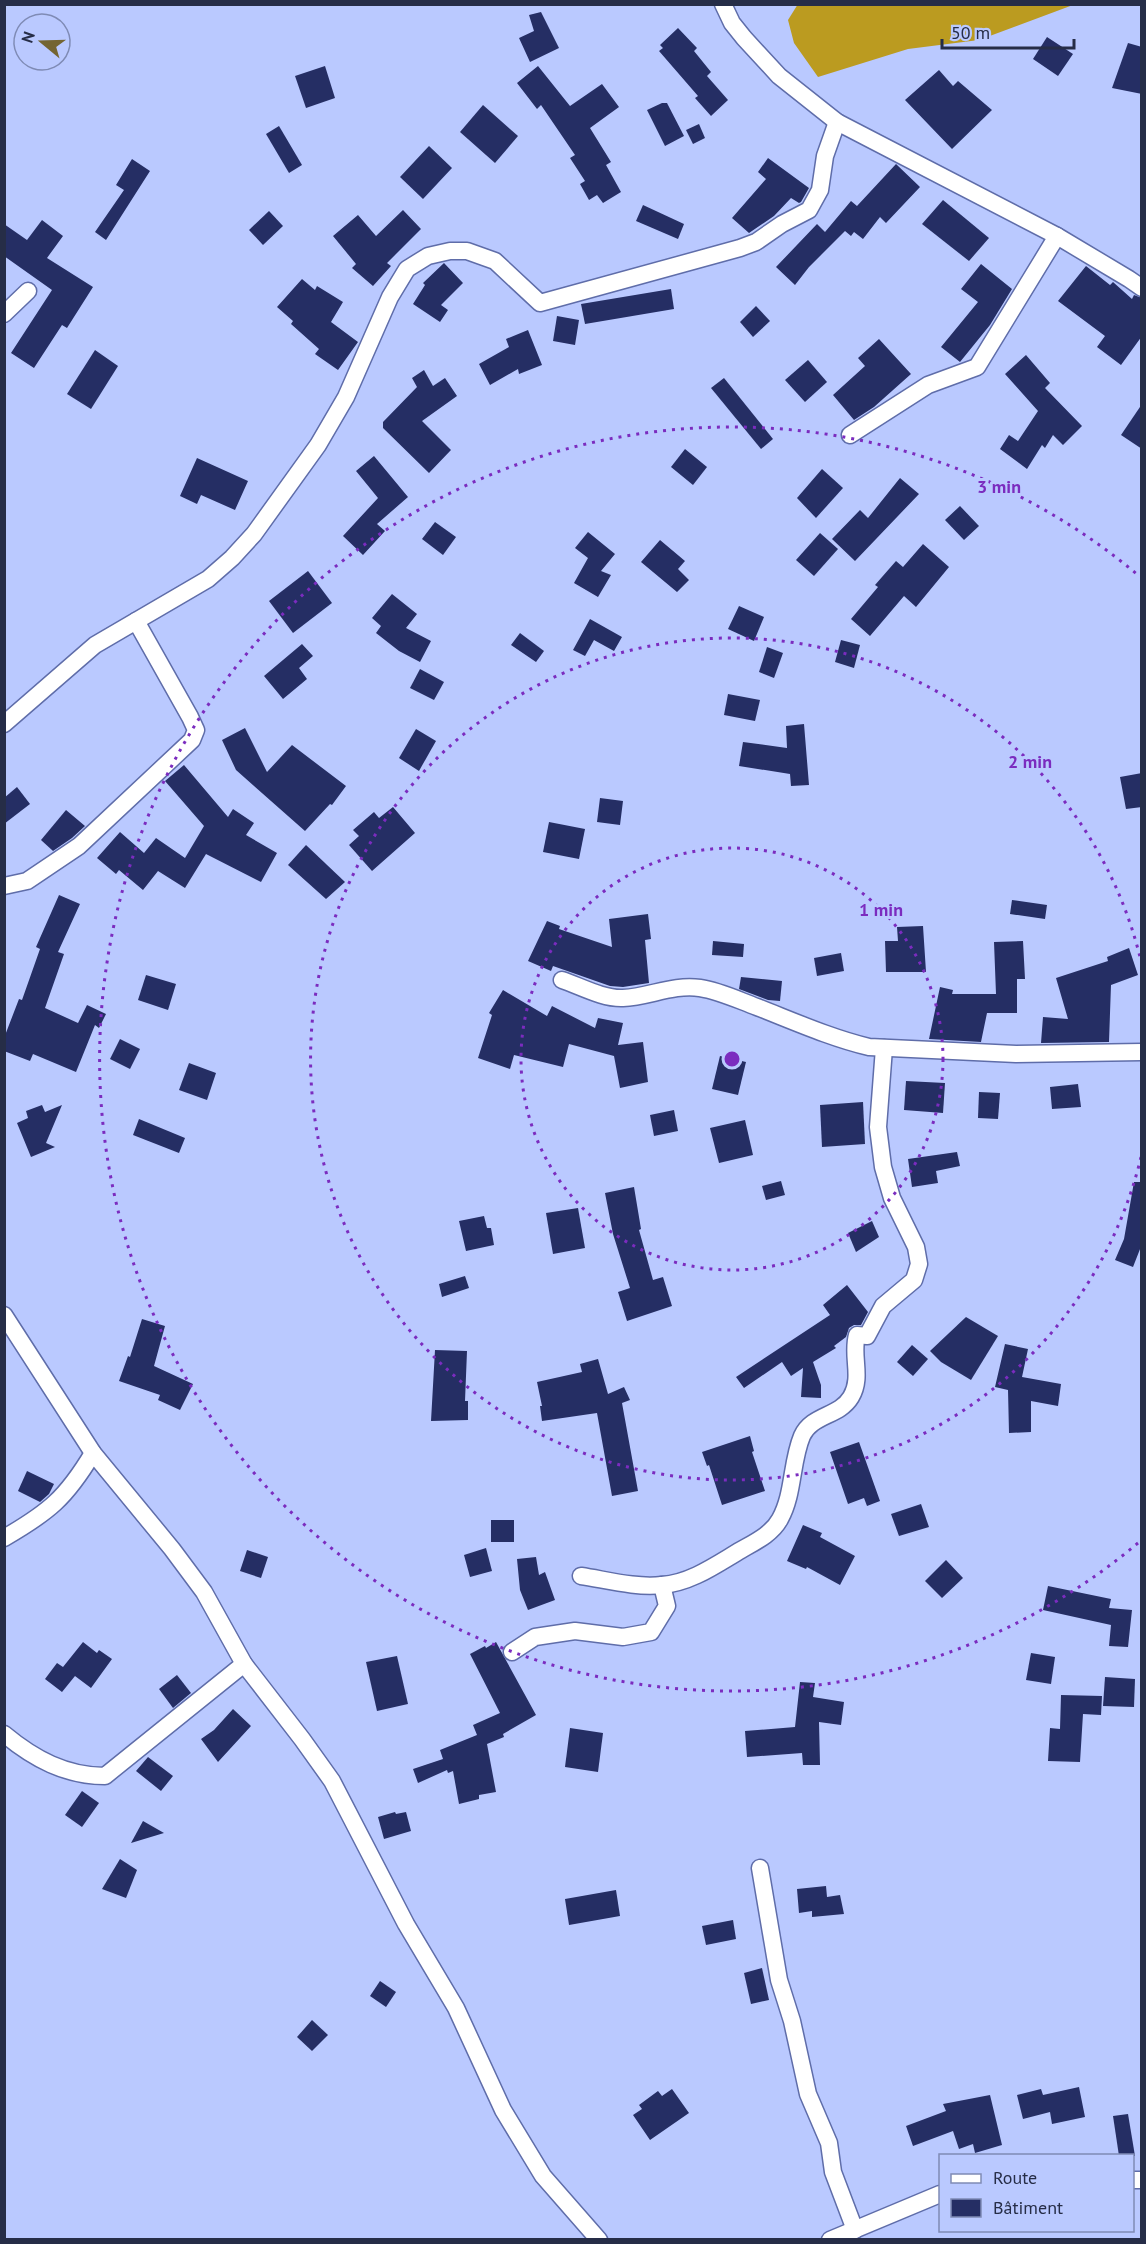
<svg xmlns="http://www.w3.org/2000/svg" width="1146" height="2244" viewBox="0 0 1146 2244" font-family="'PT Sans',sans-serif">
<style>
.forest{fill:#bb9b20}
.building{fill:#252e64}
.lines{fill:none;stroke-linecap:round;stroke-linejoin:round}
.minor-casing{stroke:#5f6da9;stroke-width:19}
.minor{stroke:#fff;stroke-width:16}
.ring{fill:none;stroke:#7b2cbf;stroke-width:3;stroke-dasharray:3 6}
.centre{fill:#7b2cbf;stroke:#bac9ff;stroke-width:3}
.ring-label{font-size:18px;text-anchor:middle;font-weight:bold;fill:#7b2cbf;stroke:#bac9ff;stroke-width:6;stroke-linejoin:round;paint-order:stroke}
</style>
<rect width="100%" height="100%" fill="#bac9ff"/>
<polygon class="forest" points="798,4 1072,4 1073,5 979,40 908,49 818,77 794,43 788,20"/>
<g class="building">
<polygon points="541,12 559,48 530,62 519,38 534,31 529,15"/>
<polygon points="678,28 697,48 694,51 711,72 707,76 728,100 711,116 695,98 698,96 659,51 663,48 660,45"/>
<polygon points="1047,37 1073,54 1058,76 1033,59"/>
<polygon points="1128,43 1142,47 1142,94 1112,88"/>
<polygon points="325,66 335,98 306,108 295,76"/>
<polygon points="538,66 570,106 602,84 619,107 590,128 611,162 606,165 621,192 603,203 597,195 589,200 580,184 585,181 570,158 575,155 541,105 537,109 517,83"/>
<polygon points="939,70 953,86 958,81 992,110 952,149 905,100"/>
<polygon points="662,103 667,103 684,136 665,146 647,110"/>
<polygon points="483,105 518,136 495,163 460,132"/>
<polygon points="699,124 705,138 693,144 686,130"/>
<polygon points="279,126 302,165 289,173 266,134"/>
<polygon points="429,146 452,168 423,199 400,177"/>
<polygon points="768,158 809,188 801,202 799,203 791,198 774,216 749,233 732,218 766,179 758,172"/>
<polygon points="132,159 150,171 106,240 95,232 124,190 116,185"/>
<polygon points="896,164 920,187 886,223 880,217 863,239 854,232 851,236 845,231 809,267 795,285 776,267 817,224 825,232 851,201 857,206"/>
<polygon points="943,200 989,238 969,261 922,224"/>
<polygon points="643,205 684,224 678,239 636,221"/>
<polygon points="403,210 421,229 387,263 391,266 373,286 352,268 356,264 333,236 358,215 376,236"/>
<polygon points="269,211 283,226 263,245 249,230"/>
<polygon points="42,220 63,236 47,258 93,287 67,328 62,325 34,368 11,353 52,290 4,256 4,224 27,240"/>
<polygon points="444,263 463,283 441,305 448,310 440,322 413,304 425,285 423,283"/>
<polygon points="981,264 1012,289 990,325 960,362 941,347 978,302 961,289"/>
<polygon points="1086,266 1110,285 1113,282 1132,299 1134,295 1142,298 1142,336 1121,365 1097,347 1105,336 1058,301"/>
<polygon points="302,279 315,290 317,286 343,302 331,322 358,342 338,370 315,354 319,349 291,324 293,321 277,307"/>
<polygon points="671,289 674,309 585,324 581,304"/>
<polygon points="756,306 770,321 753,337 740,322"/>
<polygon points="557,316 579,320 575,345 553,341"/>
<polygon points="528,330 542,365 519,374 518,369 490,385 479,364 509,347 506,339"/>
<polygon points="879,339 911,374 874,407 854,420 833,395 865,366 858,358"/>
<polygon points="95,350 118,366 91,409 67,394"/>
<polygon points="1026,355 1050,383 1045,388 1082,426 1063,445 1053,435 1045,448 1042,445 1027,469 1000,449 1009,435 1018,441 1038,411 1005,374"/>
<polygon points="808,360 827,382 805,402 785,380"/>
<polygon points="424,370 433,386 445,378 457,396 422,421 451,450 429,473 383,428 383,422 417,387 412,378"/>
<polygon points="724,378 773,439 761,449 711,388"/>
<polygon points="1142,404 1142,449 1121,435"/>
<polygon points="685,449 707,467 693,485 671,467"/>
<polygon points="374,456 408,497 377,524 385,531 363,555 343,536 378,498 356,471"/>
<polygon points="197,458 248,481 235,510 201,495 197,504 180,496"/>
<polygon points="822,469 843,488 816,518 797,498"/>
<polygon points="900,478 919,494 855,561 832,539 860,510 868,518"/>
<polygon points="960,506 979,526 964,540 945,520"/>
<polygon points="435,522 456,537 443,555 422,539"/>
<polygon points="588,532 615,554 601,571 611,575 598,597 574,583 588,558 575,548"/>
<polygon points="820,533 838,549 814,576 796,560"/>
<polygon points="660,540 685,561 678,569 689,580 677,592 641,562"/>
<polygon points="923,544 949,567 916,607 904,596 870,636 851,619 878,587 875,585 896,561 903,567"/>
<polygon points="308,571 332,603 293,633 269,601"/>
<polygon points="392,594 417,614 406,628 431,641 420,662 399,651 376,633 381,626 372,618"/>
<polygon points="739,606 764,617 754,641 728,629"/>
<polygon points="590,619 622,637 614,651 594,640 585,656 573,650"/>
<polygon points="520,633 544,651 536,662 511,645"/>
<polygon points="841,640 860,645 854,668 835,662"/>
<polygon points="302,644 313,656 299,668 307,679 283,699 264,676"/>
<polygon points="767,647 783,653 774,678 759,672"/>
<polygon points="420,669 444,682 434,700 410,688"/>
<polygon points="728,694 760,700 755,721 724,715"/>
<polygon points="804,724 809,785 791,786 790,774 739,766 743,742 787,748 786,726"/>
<polygon points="245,728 267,772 292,745 346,786 332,805 330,804 305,831 236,770 222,740"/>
<polygon points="416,729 436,741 419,771 399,758"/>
<polygon points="184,765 228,817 233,809 254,823 246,835 277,853 261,882 206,854 185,888 158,871 143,890 119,870 116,874 97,858 120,832 144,853 156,838 185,858 204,826 165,781"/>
<polygon points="1142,773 1142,807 1126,809 1120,777"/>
<polygon points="17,787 30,804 4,824 4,798"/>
<polygon points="600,798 623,801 620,825 597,822"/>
<polygon points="393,807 415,833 372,871 349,845 359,836 353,830 374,812 379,818"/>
<polygon points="66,810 85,826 72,838 53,851 41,840"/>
<polygon points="549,822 585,829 579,859 543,852"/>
<polygon points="306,845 345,882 326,899 288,865"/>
<polygon points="59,895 80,904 58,952 64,954 45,1008 78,1023 87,1005 106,1014 99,1028 95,1025 76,1072 33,1054 30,1061 4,1051 4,1038 19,999 22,1000 40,949 36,947"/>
<polygon points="1012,900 1047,905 1045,919 1010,914"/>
<polygon points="648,914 651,939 645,940 649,983 623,987 610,986 553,966 551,971 528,961 547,921 560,926 559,929 612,947 609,919"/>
<polygon points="923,926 926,972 886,972 885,941 898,941 897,927"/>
<polygon points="713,941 744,944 743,957 712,955"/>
<polygon points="1023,941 1025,979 1017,979 1017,1013 987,1013 981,1042 929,1039 940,987 953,990 952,994 996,994 994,942"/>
<polygon points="1129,948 1138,975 1111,985 1109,1042 1041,1043 1043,1017 1068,1019 1056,978 1108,961 1107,957"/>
<polygon points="841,953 844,971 817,976 814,958"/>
<polygon points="146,975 176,984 168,1010 138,1000"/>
<polygon points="741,977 782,981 780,1001 768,1000 739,989"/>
<polygon points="503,990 547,1016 552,1006 595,1028 598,1018 623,1023 618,1045 643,1042 648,1082 620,1088 614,1056 569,1044 563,1067 514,1055 510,1069 478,1058 492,1015 489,1013"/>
<polygon points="120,1039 140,1049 130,1069 110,1059"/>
<polygon points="720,1056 746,1062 738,1095 712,1089"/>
<polygon points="189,1063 216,1073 207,1100 179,1090"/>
<polygon points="906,1081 945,1083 943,1113 904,1110"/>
<polygon points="1078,1084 1081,1107 1052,1109 1050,1087"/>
<polygon points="979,1092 1000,1093 998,1119 978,1118"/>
<polygon points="863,1102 865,1144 822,1147 820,1105"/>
<polygon points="42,1105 45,1112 62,1105 46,1143 55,1147 31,1157 17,1123 28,1118 26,1111"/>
<polygon points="674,1110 678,1131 654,1136 650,1115"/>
<polygon points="139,1119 185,1138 179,1153 133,1135"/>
<polygon points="745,1120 753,1155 719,1163 710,1128"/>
<polygon points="957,1152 960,1166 936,1171 938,1183 912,1187 908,1159"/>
<polygon points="781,1181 785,1195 766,1200 762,1186"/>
<polygon points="1134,1182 1142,1182 1142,1244 1133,1267 1115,1260 1124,1239"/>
<polygon points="634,1187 641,1229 639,1230 653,1280 663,1277 672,1306 627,1321 618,1292 630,1288 613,1234 605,1193"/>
<polygon points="578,1208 585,1248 553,1254 546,1213"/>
<polygon points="484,1216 487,1228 491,1228 494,1245 466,1251 459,1221"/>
<polygon points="872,1221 879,1237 856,1252 848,1233"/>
<polygon points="465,1276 469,1288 442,1297 439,1284"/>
<polygon points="847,1285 868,1312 861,1325 854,1325 849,1328 846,1337 834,1346 836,1348 813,1362 821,1385 821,1398 801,1397 803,1368 791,1376 782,1362 744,1388 736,1377 830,1315 823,1305"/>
<polygon points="966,1317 998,1336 971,1380 941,1362 930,1351"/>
<polygon points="142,1319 165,1326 154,1366 193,1384 180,1410 158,1400 160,1395 119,1381 128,1356 130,1357"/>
<polygon points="1005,1344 1028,1349 1022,1377 1061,1384 1058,1406 1031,1401 1031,1432 1009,1433 1008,1390 995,1387"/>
<polygon points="912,1345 928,1359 913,1376 897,1362"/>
<polygon points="435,1350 467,1351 465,1401 468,1401 468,1420 431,1421"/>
<polygon points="598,1359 608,1394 624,1387 630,1400 622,1403 638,1491 612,1496 597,1413 542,1421 540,1406 542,1406 537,1382 582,1372 580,1364"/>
<polygon points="750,1436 754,1451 752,1452 765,1491 722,1505 709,1465 707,1466 702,1452"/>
<polygon points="859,1442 880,1501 867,1506 864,1498 848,1504 830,1452"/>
<polygon points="27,1471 54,1484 49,1494 40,1502 18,1491"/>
<polygon points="921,1504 929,1527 899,1536 891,1514"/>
<rect x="491" y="1520" width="23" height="22"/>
<polygon points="803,1525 822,1533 820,1537 855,1556 840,1585 807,1567 806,1569 787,1561"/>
<polygon points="486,1548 492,1571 470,1577 464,1555"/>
<polygon points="247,1550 268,1557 261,1578 240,1571"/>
<polygon points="536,1557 539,1575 545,1572 555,1600 528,1610 520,1590 517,1559"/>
<polygon points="946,1560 963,1578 942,1598 925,1581"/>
<polygon points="1048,1586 1111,1599 1109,1608 1132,1610 1128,1647 1109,1646 1111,1625 1043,1610"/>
<polygon points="83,1642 97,1653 99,1650 112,1659 91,1688 75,1676 62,1692 45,1679 57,1663 63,1667"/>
<polygon points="496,1642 536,1715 503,1734 504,1737 487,1744 496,1792 479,1795 479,1799 459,1804 453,1771 448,1773 447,1770 418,1783 413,1769 443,1759 440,1750 477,1735 473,1725 500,1713 470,1654 485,1646 486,1648"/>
<polygon points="1031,1653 1055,1657 1051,1684 1026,1680"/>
<polygon points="397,1656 408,1704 377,1711 366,1662"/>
<polygon points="177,1675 191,1693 173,1708 159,1689"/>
<polygon points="1105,1677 1135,1679 1134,1707 1103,1706"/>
<polygon points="800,1682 815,1683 813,1697 844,1702 841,1725 819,1722 820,1765 803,1765 802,1753 747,1757 745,1731 795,1727"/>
<polygon points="1061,1695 1102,1696 1101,1715 1083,1714 1080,1762 1048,1761 1050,1728 1060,1729"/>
<polygon points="233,1709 251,1726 218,1762 201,1739 214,1730"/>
<polygon points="570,1728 603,1733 598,1772 565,1767"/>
<polygon points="148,1757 173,1776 161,1791 136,1771"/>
<polygon points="82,1791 99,1803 82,1827 65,1815"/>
<polygon points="395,1812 396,1814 406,1812 411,1831 384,1839 378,1817"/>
<polygon points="143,1821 164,1833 131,1843"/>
<polygon points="120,1859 137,1870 126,1898 102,1889"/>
<polygon points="826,1886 827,1897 840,1895 844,1914 812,1917 812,1911 799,1913 797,1889"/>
<polygon points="616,1890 620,1916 569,1925 565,1899"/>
<polygon points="733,1920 736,1939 706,1945 702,1926"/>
<polygon points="762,1968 769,2000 751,2004 744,1973"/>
<polygon points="380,1981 396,1992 386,2007 370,1996"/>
<polygon points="312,2020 328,2035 312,2051 297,2037"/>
<polygon points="1079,2087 1085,2117 1052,2124 1050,2112 1023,2119 1017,2095 1041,2089 1043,2095"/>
<polygon points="672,2089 689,2113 650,2140 633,2115 642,2109 639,2105 658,2091 662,2096"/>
<polygon points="990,2095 1002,2145 975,2153 973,2144 959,2149 953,2131 913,2146 906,2126 946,2111 943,2104"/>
<polygon points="1128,2114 1135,2156 1119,2156 1113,2116"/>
</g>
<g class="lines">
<defs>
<g id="minor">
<polyline points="723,4 732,23 744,38 779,76 837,122 1057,236 1129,279 1142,288"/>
<polyline points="4,314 28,291"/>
<polyline points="850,435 928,385 977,367 1057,236"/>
<polyline points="4,724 95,645 208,579 232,558 254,534 318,445 346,397 390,297 407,269 428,256 450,251 467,251 495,261 540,303 740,248 756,242 782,224 809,210 820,190 825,156 837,122"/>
<polyline points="4,886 27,881 79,846 192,740 196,730 190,717 136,621"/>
<path d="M562 980C580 986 603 999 623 998 649 997 673 984 700 988 720 991 738 1000 757 1007 793 1021 831 1038 869 1047L1016 1054 1142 1052"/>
<polyline points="4,1315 93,1453 172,1549 204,1592 244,1664 302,1739 332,1781 406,1924 456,2008 503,2110 543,2176 599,2240"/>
<path d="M4 1538C49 1512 66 1498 93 1453"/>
<path d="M581 1576C607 1580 636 1588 662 1585 691 1583 717 1564 741 1550 755 1542 772 1534 780 1519 794 1494 791 1462 802 1436 812 1414 839 1417 851 1397 863 1377 851 1356 857 1335L867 1336 883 1306 914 1280 919 1264 916 1247 892 1198 883 1167 878 1127 884 1048"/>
<polyline points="512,1652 535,1637 575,1631 623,1637 651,1632 667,1606 662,1585"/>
<path d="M4 1734C34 1759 66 1776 105 1776L244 1664"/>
<polyline points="760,1868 779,1980 792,2021 808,2094 829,2143 833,2172 855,2230"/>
<polyline points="1132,2180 1142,2180"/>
<polyline points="830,2240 940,2194"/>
</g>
</defs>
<use href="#minor" class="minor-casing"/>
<use href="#minor" class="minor"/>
</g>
<g class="ring">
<circle cx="732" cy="1059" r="211"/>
<path d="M1141 1157A421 421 0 1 1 1141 961"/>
<path d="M1138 1543A632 632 0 1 1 1138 575"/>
</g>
<circle cx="732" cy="1059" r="9" class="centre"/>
<g class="ring-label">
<text x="999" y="493">3 min</text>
<text x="1030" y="768">2 min</text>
<text x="881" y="916">1 min</text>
</g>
<rect width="1146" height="2244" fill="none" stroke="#262d47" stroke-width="12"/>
<rect x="939" y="2154" width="195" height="78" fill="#bac9ff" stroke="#7f8bb5" stroke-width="1.5"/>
<rect x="951" y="2174" width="30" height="9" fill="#ffffff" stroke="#7f8bb5" stroke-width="1.5"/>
<text x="993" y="2184" font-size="18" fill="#262d47">Route</text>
<rect x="951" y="2199" width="30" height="18" fill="#252e64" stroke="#7f8bb5" stroke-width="1.5"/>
<text x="993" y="2214" font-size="18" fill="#262d47">Bâtiment</text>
<g transform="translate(42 42) rotate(289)"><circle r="28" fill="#bac9ff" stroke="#7f8bb5" stroke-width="1.5"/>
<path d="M0-4.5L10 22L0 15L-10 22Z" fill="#746532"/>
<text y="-9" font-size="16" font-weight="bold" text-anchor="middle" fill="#262d47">N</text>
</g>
<path d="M942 39v9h132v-9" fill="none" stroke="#262d47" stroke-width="3"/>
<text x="951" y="39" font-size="18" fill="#262d47" stroke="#bac9ff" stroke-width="4.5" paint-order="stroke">50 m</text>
</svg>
